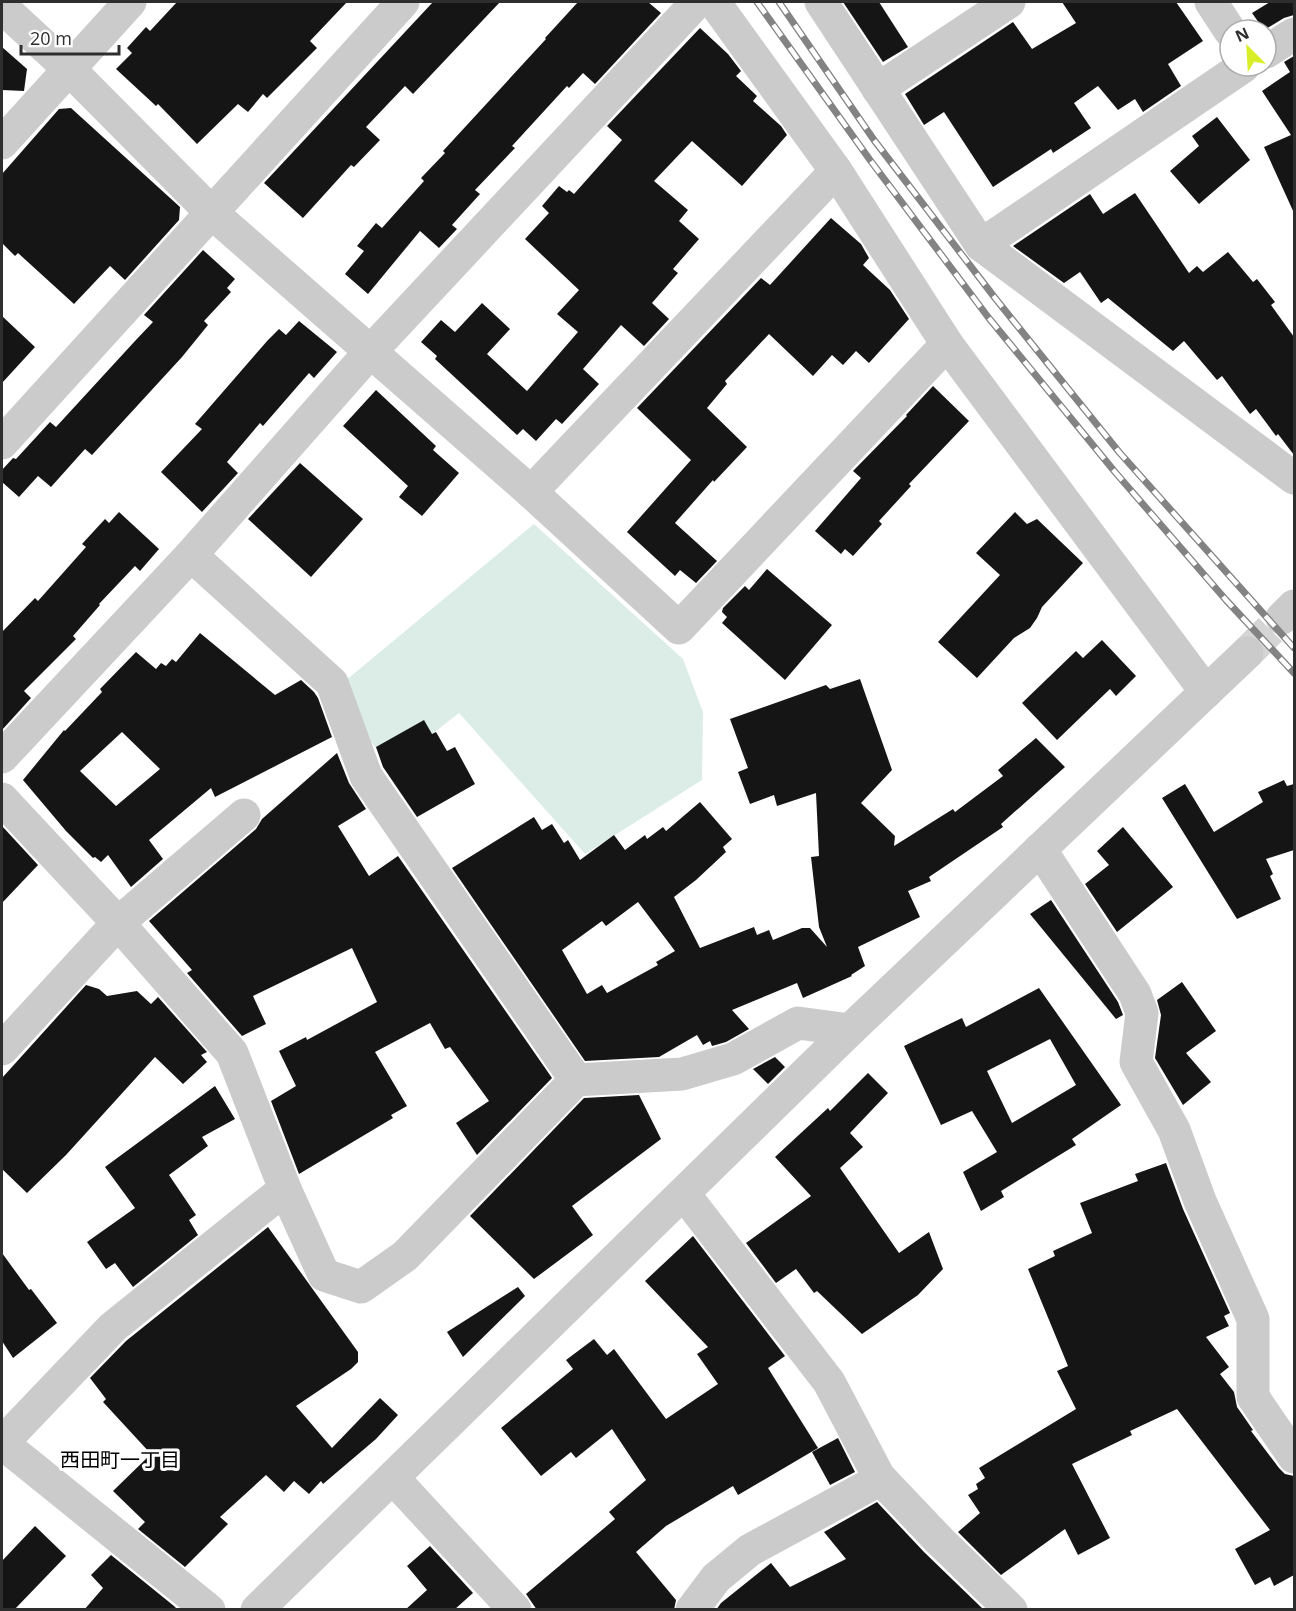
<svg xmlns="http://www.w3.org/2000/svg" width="1296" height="1611" viewBox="0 0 1296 1611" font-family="'Open Sans','Noto Sans JP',sans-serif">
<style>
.green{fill:#dbede6}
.building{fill:#151515;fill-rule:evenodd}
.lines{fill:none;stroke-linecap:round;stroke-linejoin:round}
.minor-tunnel{stroke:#d5d5d5;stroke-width:33;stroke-dasharray:33 16;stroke-linecap:butt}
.minor{stroke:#cbcbcb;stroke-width:33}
.rail-casing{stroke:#838383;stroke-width:7}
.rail{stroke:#fff;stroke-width:4.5;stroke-dasharray:14;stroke-linecap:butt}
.labels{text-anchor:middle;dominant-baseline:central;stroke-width:6;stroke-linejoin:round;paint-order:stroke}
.neighbourhood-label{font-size:20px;fill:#000;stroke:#fff}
</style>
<rect width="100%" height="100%" fill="#fff"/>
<polygon class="green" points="534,524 683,659 703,712 702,780 585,854 459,713 390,767 333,691"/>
<g class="building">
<polygon points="177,2 347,2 310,41 317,48 267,98 263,94 248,112 238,104 197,144 158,104 156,106 116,69 132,53 127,48 146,27 150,31"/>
<polygon points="433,2 500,2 413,94 405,86 366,127 380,140 354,167 351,165 303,218 264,183"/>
<polygon points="578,2 648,2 661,13 595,84 583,73 569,88 567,86 512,146 515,148 475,190 480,194 452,225 457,229 439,248 420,231 368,294 345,274 364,251 357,246 376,223 382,228 424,181 421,178 445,153 443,151 546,39 545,38"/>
<polygon points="843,2 879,2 908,47 883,62"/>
<polygon points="1062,2 1176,2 1203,41 1168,64 1181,86 1143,112 1135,99 1118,110 1098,86 1074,103 1091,128 1053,153 1051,149 993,187 944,112 924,125 905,94 1013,22 1032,49 1076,23"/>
<polygon points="1270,2 1294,2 1294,15 1284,18 1264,30 1252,13"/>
<polygon points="700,28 728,54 741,71 736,76 757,96 753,101 781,126 787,135 742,186 692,141 654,181 688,210 679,221 699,239 673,269 678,273 652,303 669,319 644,346 621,325 583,369 599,384 562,424 556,419 536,441 523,429 517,435 435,359 437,356 421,342 441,320 455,332 482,303 510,329 487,354 527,391 578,332 557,314 579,290 525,239 549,213 542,206 559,186 567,192 569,190 574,194 622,140 607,126"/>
<polygon points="2,47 27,69 24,91 2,90"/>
<polygon points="1294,56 1294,213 1264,147 1291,135 1262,91 1290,72 1284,62"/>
<polygon points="71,108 180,207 179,220 125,280 110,266 74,304 18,253 15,256 2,243 2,174 59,109"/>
<polygon points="1217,117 1250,160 1199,204 1170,171 1199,146 1192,136"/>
<polygon points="1135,193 1189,273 1197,266 1203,272 1228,252 1253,282 1257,279 1275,302 1271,305 1294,337 1294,455 1278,434 1276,436 1256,409 1250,414 1222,376 1217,380 1184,341 1173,351 1108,298 1101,303 1080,272 1064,283 1013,246 1090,194 1103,214"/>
<polygon points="831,218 861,244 869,258 863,265 890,290 909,319 869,363 856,351 843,365 832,355 813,376 769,334 725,381 727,384 707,408 747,447 714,482 713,480 675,523 717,561 696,583 680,570 675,576 627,532 691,460 637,408 761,278 770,285"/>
<polygon points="203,250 235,279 227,288 231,292 204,321 208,325 182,357 92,455 85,449 51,487 38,476 19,497 2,482 2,470 13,458 16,459 50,422 56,427 135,341 153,322 144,315"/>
<polygon points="2,316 35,347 2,383"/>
<polygon points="299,321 337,352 314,378 309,373 263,426 260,423 227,462 238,473 202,512 161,472 202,429 195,424 268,340 279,329 286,335"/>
<polygon points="933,386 969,421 909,484 911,486 879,521 882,524 853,556 845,549 841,554 815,531 861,478 853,471 907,416 906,415"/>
<polygon points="376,390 436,446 433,450 459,473 422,516 399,497 408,486 343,426"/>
<polygon points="300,463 363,519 311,577 248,519"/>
<polygon points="119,512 159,549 140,571 135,566 99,604 100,605 73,636 76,639 24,691 31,698 2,730 2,632 35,598 38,601 86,547 82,544 105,519 109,523"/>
<polygon points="1015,512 1027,524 1037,519 1083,563 1042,607 1037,618 1030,628 1014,638 977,678 938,642 1000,575 976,553"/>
<polygon points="767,569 832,625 785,680 722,623 727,617 722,612 723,608 745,586 749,590"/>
<path d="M200 633 275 695 301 680 314 692 318 698 332 737 215 797 211 788 149 840 163 859 131 887 108 855 101 862 95 857 93 858 66 831 23 780 64 730 65 731 102 692 100 689 136 652 156 669 161 663 166 666 172 659 176 662ZM122 732 160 769 116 806 80 771Z"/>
<polygon points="1102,640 1136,676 1116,696 1110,689 1057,740 1022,703 1076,651 1083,658"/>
<path d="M860 679 892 770 861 803 895 836 894 846 953 809 955 812 1003 776 998 770 1036 738 1065 767 1001 824 1003 827 929 877 931 881 908 891 920 917 858 947 865 966 851 975 852 976 803 998 797 983 732 1010 749 1029 726 1042 712 1046 710 1041 703 1045 697 1035 659 1057 585 1061 452 868 534 817 542 830 552 824 564 843 568 840 580 860 614 835 625 850 645 835 647 839 663 827 666 831 700 802 732 839 723 847 726 852 696 880 674 897 700 948 754 927 757 935 769 930 773 940 802 928H810L827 947 819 927 811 857 819 856 816 793 777 806 774 795 750 804 738 772 748 768 730 719 826 685 830 689ZM638 902 675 951 656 962 658 965 607 993 602 985 587 994 562 950 602 921 606 926Z"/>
<polygon points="424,720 432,734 436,732 447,751 455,747 475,784 417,817 383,767 376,747"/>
<polygon points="337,753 349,783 366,809 338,826 369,876 398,856 552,1078 477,1155 456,1123 489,1101 450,1047 445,1049 430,1023 375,1052 407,1106 391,1115 393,1118 299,1174 271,1101 296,1086 279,1051 306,1037 307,1040 377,1002 352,948 253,996 266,1024 242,1036 187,973 192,970 149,921 256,829 262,819"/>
<polygon points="1284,780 1287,786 1294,784 1294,850 1266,859 1273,874 1270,876 1281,899 1237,919 1162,798 1185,784 1214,832 1263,802 1258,792"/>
<polygon points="2,826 38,865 2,903"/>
<polygon points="1123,827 1173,887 1117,932 1085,884 1109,865 1097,851"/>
<polygon points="1051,900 1118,1002 1123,1015 1116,1019 1030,914"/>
<polygon points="1182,982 1216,1031 1186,1053 1211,1082 1183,1105 1155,1058 1161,1015 1157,1000"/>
<polygon points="86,985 99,989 107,996 137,991 151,1004 158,997 207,1052 201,1055 207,1062 183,1084 155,1057 66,1155 27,1193 2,1169 2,1078"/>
<path d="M1039 988 1121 1105 1072 1139 1076 1145 1001 1191 1004 1197 981 1211 963 1172 997 1152 972 1111 941 1125 904 1046 962 1018 966 1027ZM1050 1039 1076 1085 1012 1123 987 1071Z"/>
<polygon points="775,1057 785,1067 768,1084 753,1069"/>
<polygon points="868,1073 888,1093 850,1133 863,1147 840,1168 899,1253 929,1232 943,1269 918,1295 862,1334 817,1291 814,1293 796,1269 776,1283 746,1243 811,1196 775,1157 828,1108 830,1111"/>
<polygon points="215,1086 235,1119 202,1137 208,1146 169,1175 196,1215 189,1220 198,1235 133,1287 115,1263 106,1269 87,1242 135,1208 105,1167"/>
<polygon points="639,1095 661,1139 572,1206 593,1235 534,1279 470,1216 584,1098"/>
<polygon points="1166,1163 1183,1209 1230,1313 1224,1316 1229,1326 1206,1337 1229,1367 1220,1374 1234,1392 1237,1407 1253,1430 1251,1431 1279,1468 1285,1474 1294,1476 1294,1575 1274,1586 1270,1577 1255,1585 1235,1549 1270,1530 1177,1409 1130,1431 1132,1435 1072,1464 1110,1538 1078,1555 1065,1529 1001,1575 958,1532 980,1513 968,1495 978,1489 976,1484 985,1478 979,1468 1076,1409 1057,1371 1068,1366 1028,1269 1055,1256 1053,1251 1092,1233 1080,1203 1138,1181 1135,1174"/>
<polygon points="268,1227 358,1352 358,1362 351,1369 296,1406 332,1448 380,1398 398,1415 376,1439 323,1484 321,1481 309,1494 294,1481 284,1492 266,1475 220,1517 228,1524 185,1567 138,1529 145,1522 113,1491 151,1454 103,1402 106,1399 90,1378 126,1341"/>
<polygon points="693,1236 785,1356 768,1368 818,1448 738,1495 733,1486 666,1526 636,1552 676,1600 674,1610 537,1610 526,1594 615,1519 609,1512 646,1480 612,1429 576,1458 571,1452 541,1476 501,1428 573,1369 566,1360 594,1339 607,1355 614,1349 666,1419 718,1384 697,1354 708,1347 645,1281"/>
<polygon points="2,1253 29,1290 31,1289 57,1323 13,1358 2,1341"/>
<polygon points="518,1287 525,1296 463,1357 447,1332"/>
<polygon points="838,1438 855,1472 830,1485 812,1452"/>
<polygon points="877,1502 924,1552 984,1610 716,1610 721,1603 771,1563 790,1587 846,1559 824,1532"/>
<polygon points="35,1526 66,1556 14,1610 2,1610 2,1561"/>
<polygon points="430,1546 473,1593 454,1610 405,1610 427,1590 407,1566"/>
<polygon points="111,1555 174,1606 178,1610 84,1610 103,1588 91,1575"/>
</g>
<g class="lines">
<polyline class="minor-tunnel" points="1247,653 1282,618"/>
<g class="minor">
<polyline points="714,2 836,171 947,344 1206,692"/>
<polyline points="821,2 981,245 1294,478"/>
<polyline points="1211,2 1230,31"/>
<polyline points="2,7 69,69 212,213 531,492 679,628 947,344"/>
<polyline points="1266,52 1294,34"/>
<polyline points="878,89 1009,2"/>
<polyline points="2,143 130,2"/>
<polyline points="981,245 1244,66"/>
<polyline points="2,443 403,2"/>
<polyline points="531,492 836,171"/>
<polyline points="191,555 332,683 366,776 576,1080"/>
<polyline points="1282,618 1294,606"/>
<polyline points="2,757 191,555 371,351 697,2"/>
<polyline points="2,799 118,923 232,1053 285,1189 324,1275 361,1287 405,1256 576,1080 682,1074 733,1059 798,1023 850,1030"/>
<polyline points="1040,849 1135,994 1142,1013 1136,1062 1174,1130 1200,1201 1253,1319 1253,1397 1294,1457"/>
<polyline points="2,1049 118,923 244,815"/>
<polyline points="684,1194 829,1382 879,1477 939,1540 1011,1610"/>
<polyline points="2,1443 113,1327 285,1189"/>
<polyline points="2,1443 209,1610"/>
<polyline points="393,1478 515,1610"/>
<polyline points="257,1610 850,1030 1247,653"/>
<polyline points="692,1610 716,1578 750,1550 868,1486 879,1477"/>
</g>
<defs>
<g id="rail">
<polyline points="757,2 870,160 988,317 1115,472 1226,600 1294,673"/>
<polyline points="779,2 874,140 995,298 1119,452 1294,648"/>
</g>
</defs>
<use href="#rail" class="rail-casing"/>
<use href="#rail" class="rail"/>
</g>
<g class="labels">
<g class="neighbourhood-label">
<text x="120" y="1459">西田町一丁目</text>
</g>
</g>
<rect width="1296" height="1611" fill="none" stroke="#2e2e2e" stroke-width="6"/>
<g transform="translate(1248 48) rotate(336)"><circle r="28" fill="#ffffff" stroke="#ababab" stroke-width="1.5"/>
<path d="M0-4.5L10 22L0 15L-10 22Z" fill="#daee28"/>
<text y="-9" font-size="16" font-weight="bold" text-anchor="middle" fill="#2e2e2e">N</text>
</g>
<path d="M21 45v9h98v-9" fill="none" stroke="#2e2e2e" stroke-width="3"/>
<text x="30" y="45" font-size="18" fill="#2e2e2e" stroke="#ffffff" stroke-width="4.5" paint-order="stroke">20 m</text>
</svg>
